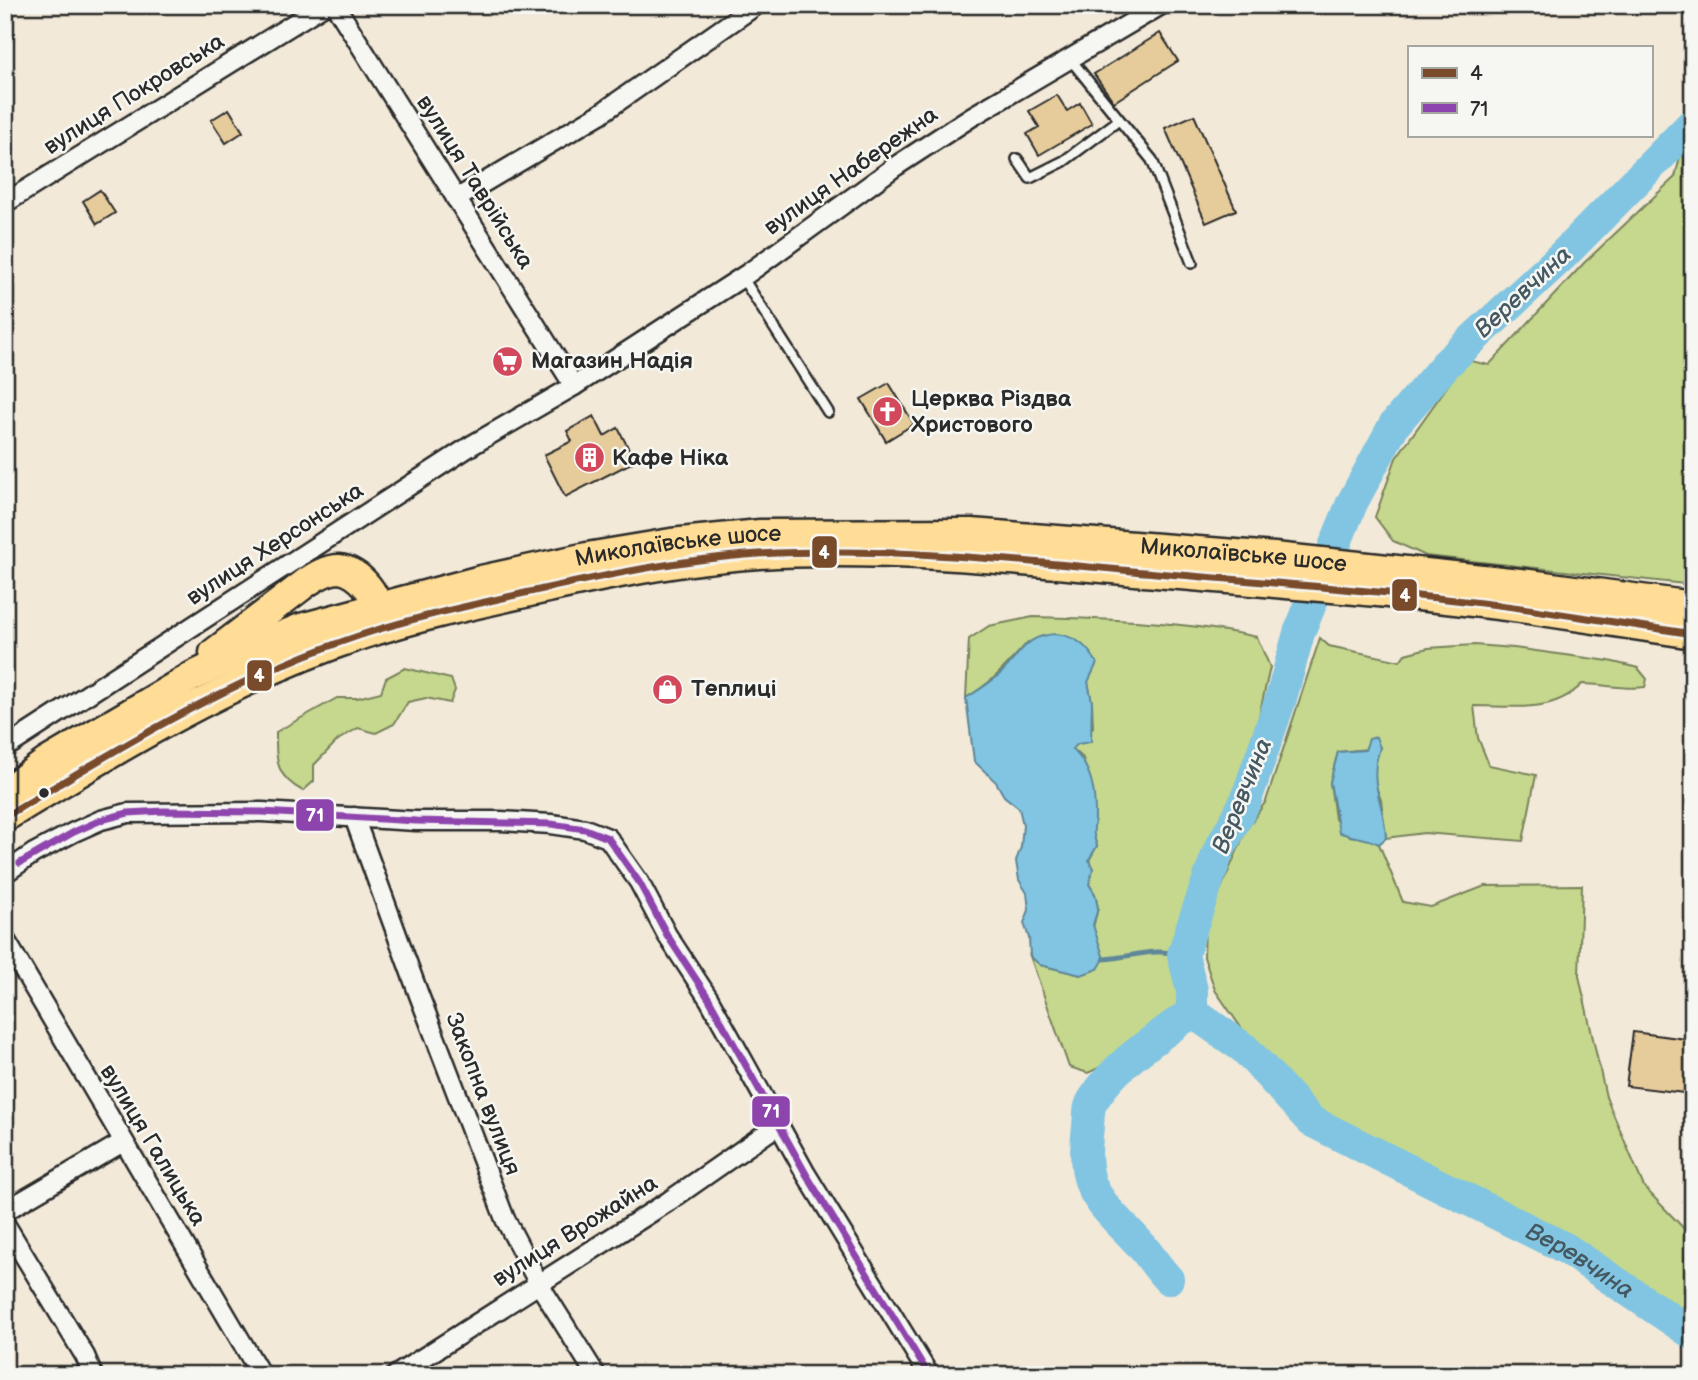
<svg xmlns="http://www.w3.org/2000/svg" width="1698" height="1380" viewBox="0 0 1698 1380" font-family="'Balsamiq Sans',sans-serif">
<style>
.green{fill:#c5d88d;stroke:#78825c;stroke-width:2}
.water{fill:#81c5e2;stroke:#5f8799;stroke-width:2}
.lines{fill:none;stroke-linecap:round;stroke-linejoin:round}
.stream{stroke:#5f8799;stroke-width:5}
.river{stroke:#81c5e2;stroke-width:32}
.building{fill:#e7cc9b;stroke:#2b2b2b;stroke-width:2}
.service-casing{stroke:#2b2b2b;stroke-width:14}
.minor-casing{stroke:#2b2b2b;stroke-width:23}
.primary-casing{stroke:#2b2b2b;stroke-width:33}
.service{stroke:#f6f6f2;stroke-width:9}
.minor{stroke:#f6f6f2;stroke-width:18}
.primary{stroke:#ffdd96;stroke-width:28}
.bus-1-casing{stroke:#f6f6f2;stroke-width:12}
.bus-2-casing{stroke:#f6f6f2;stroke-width:12}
.bus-1{stroke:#7a4b2a;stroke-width:7}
.bus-2{stroke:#8e44ad;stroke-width:7}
.bus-dot{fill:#2b2b2b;stroke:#f6f6f2;stroke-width:2.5}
.labels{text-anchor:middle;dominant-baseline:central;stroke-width:5;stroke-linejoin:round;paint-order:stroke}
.street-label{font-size:23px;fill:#2b2b2b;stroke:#f6f6f2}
.poi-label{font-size:23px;font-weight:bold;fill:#2b2b2b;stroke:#f6f6f2;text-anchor:start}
.water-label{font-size:24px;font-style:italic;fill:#455962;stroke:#f6f6f2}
.line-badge{stroke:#f6f6f2;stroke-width:2.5}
.badge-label{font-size:19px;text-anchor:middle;font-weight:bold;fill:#fff}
</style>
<rect width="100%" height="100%" fill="#f2e9d8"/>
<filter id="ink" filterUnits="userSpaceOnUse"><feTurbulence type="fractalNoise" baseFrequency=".0143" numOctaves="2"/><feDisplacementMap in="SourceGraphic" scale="14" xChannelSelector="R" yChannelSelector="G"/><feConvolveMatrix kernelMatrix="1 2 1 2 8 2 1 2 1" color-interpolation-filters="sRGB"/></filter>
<g filter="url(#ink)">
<g class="green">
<polygon points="1693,147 1693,583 1685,584 1426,556 1393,541 1375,517 1396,458 1466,360 1489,365 1584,263 1675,177 1680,157"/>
<path d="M1033 617C1108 619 1183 621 1257 637L1270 667 1248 765 1187 902 1176 936 1175 962 1185 980 1186 998 1180 1009 1118 1059 1088 1073 1069 1067 1030 956 1041 965 1081 975 1098 908 1095 894 1089 884 1093 869 1089 860 1097 846 1092 832 1095 816 1083 758 1072 748 1093 727 1092 702 1088 682 1028 642C1007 665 993 682 966 698L969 639 989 626Z"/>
<path d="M1320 638 1329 646 1400 661 1405 654 1428 648 1474 645 1514 648 1609 661 1638 668 1647 679 1645 687C1624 690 1603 684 1582 684 1553 714 1512 706 1474 706L1478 738 1489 765 1536 775 1523 841 1424 833 1386 838 1381 800 1375 784 1374 767 1380 748 1338 752 1330 782 1335 819 1349 836 1367 838 1379 844 1403 902 1431 907 1485 886 1582 885 1579 976 1606 1097 1644 1187 1693 1238V1331L1557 1252 1350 1145 1251 1042 1215 990 1204 957 1205 926 1246 830 1266 801Z"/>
<path d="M405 668 451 679 455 690 450 703 426 698 408 702 394 724 376 733 358 728 338 740 314 765V781L303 791C275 776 276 760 276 732L337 698H357L381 692 386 678Z"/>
</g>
<g class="water">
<path d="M1057 634C1077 637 1087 646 1097 663L1088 682 1092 702 1091 742 1078 744 1072 749C1091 766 1095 789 1095 814 1095 829 1091 830 1097 846L1089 860 1093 869 1089 884 1095 894 1098 908 1093 925 1104 959 1098 969 1081 975 1040 965 1030 956 1029 938 1024 923 1029 910 1027 893 1019 880 1016 861 1021 847 1023 825 1019 808 1004 796 996 782 974 761 966 698C979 690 992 682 1003 671 1022 652 1025 635 1057 634Z"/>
<path d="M1376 737 1380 748C1367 783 1385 803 1386 838L1379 844C1366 837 1352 838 1339 832L1330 782 1338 752 1365 750 1369 739Z"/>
</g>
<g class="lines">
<path class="stream" d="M1104 959C1133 957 1155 947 1183 955"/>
<g class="river">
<path id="s1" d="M1693 123 1563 255 1446 364 1394 425 1352 503 1299 633 1281 698 1246 800 1218 852 1191 929 1183 955 1192 990V1012L1245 1049 1311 1121 1565 1248 1693 1334"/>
<path d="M1168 1279C1159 1270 1153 1260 1145 1250 1128 1229 1101 1209 1091 1184 1084 1165 1086 1145 1088 1126 1089 1117 1088 1107 1093 1100 1116 1063 1157 1038 1192 1012"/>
</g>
</g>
<g class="building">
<polygon points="1160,33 1178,61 1114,102 1094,74"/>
<polygon points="1057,95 1067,111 1080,103 1092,124 1039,155 1027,134 1039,127 1029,111"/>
<polygon points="229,109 243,132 226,143 211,120"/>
<polygon points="1194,115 1236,210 1206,223 1165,128"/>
<polygon points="100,190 115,213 97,224 83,201"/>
<polygon points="889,383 914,424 886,441 861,399"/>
<polygon points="594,416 604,436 618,428 635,461 565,497 544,455 572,441 567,431"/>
<polygon points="1633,1032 1693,1040 1693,1094 1626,1086"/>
</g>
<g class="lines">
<defs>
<g id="service">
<polyline points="1071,60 1152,160 1192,263"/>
<polyline points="1017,159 1030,178 1064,161 1119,120"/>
<polyline points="742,277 828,412"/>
</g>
<g id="minor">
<polyline points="335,5 574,386"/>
<polyline points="456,199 600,114 756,5"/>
<polyline points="5,203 324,5"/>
<polyline points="5,748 472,445 574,386 747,274 896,166 971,117 1161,5"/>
<polyline points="354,817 419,995 505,1219 539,1284 596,1375"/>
<polyline points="5,873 34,853 74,832 101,820 128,813 262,812 416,821 501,821 551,824 585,829 608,838 639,882 667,935 709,999 806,1174 929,1375"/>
<polyline points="5,939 261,1375"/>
<polyline points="5,1211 123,1142"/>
<polyline points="5,1224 85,1356 93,1375"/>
<polyline points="396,1375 669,1201 778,1125"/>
</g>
<g id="primary">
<path d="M214 653 307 582C316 576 327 569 339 569 358 570 384 599 375 618L371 620"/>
<path id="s2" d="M5 792 47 762 193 676 252 648 301 628 481 580 587 557 671 543 760 534 971 533 1274 557 1529 584 1693 606"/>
<path d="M5 817C119 747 236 676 364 634 416 617 471 605 525 593 602 576 680 559 759 554 887 547 1016 560 1144 572 1272 583 1401 592 1528 609 1583 617 1638 626 1693 634"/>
</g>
</defs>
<use href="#service" class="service-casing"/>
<use href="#minor" class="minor-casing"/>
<use href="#primary" class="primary-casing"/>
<use href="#service" class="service"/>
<use href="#minor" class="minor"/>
<use href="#primary" class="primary"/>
<defs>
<path id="bus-1" d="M5 817C119 747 236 676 364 634 416 617 471 605 525 593 602 576 680 559 759 554 887 547 1016 560 1144 572 1272 583 1401 592 1528 609 1583 617 1638 626 1693 634"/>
<polyline id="bus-2" points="20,863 74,832 101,820 128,813 163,811 262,812 416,821 551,824 585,829 608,838 639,882 667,935 709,999 806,1174 929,1375"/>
</defs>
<use href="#bus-1" class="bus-1-casing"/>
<use href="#bus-2" class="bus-2-casing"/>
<use href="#bus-1" class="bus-1"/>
<use href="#bus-2" class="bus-2"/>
</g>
</g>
<defs>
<symbol id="supermarket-disc" viewBox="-11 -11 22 22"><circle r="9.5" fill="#d1495b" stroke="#f6f6f2"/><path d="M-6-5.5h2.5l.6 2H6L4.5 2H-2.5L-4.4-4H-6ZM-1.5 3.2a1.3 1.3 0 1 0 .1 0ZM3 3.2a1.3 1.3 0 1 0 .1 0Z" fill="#fff"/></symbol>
<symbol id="church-disc" viewBox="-11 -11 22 22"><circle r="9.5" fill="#d1495b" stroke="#f6f6f2"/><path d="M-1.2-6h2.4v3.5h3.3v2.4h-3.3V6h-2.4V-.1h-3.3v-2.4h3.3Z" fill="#fff"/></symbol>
<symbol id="building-disc" viewBox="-11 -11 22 22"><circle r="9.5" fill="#d1495b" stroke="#f6f6f2"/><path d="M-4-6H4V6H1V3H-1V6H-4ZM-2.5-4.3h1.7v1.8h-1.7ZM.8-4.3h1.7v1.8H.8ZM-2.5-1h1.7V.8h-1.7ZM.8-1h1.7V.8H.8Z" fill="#fff"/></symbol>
<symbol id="shop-disc" viewBox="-11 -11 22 22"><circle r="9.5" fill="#d1495b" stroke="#f6f6f2"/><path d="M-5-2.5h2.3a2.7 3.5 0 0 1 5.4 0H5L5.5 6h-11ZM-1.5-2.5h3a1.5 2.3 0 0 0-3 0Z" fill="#fff"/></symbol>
</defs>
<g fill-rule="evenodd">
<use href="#supermarket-disc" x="490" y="344" width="35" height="35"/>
<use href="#church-disc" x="870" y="394" width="35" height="35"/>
<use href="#building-disc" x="572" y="440" width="35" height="35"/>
<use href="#shop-disc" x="650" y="672" width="35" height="35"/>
</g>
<circle class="bus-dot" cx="44" cy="793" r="6"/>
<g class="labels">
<g class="street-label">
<text transform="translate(134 94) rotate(-32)">вулиця Покровська</text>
<text transform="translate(851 171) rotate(-35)">вулиця Набережна</text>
<text transform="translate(475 182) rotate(58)">вулиця Таврійська</text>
<text transform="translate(275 544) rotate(-33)">вулиця Херсонська</text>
<text stroke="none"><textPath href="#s2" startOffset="726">Миколаївське шосе</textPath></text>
<text stroke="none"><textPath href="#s2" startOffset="1293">Миколаївське шосе</textPath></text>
<text transform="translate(483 1094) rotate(69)">Закопна вулиця</text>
<text transform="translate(153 1145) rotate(59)">вулиця Галицька</text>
<text transform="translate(575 1231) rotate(-32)">вулиця Врожайна</text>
</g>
<g class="poi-label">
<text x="531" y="361">Магазин Надія</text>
<text x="911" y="399">Церква Різдва<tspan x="911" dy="26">Христового</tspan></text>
<text x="612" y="458">Кафе Ніка</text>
<text x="691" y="689">Теплиці</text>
</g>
<g class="water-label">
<text transform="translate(1523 292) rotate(-43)">Веревчина</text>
<text transform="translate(1242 796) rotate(-68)">Веревчина</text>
<text stroke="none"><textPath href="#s1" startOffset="1521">Веревчина</textPath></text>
</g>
</g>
<g class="line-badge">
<rect x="811" y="535" width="27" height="34" rx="7" fill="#7a4b2a"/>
<rect x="1391" y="578" width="27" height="34" rx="7" fill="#7a4b2a"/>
<rect x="246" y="659" width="27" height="33" rx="7" fill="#7a4b2a"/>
<rect x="295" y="798" width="40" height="34" rx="7" fill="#8e44ad"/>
<rect x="751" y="1095" width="40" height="33" rx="7" fill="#8e44ad"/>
</g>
<g class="badge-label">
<text x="824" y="559">4</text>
<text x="1405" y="602">4</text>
<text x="259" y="682">4</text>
<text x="315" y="822">71</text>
<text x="771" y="1118">71</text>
</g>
<rect width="1698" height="1380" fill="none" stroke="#f6f6f2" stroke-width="28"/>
<rect x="14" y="14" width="1670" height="1352" fill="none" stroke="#2b2b2b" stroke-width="2.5" filter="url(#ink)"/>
<rect x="1408" y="46" width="245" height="91" fill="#f6f6f2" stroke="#a5a5a2" stroke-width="2"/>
<rect x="1422" y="68" width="35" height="10" fill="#7a4b2a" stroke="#a5a5a2" stroke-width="2"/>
<text x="1470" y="80" font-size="21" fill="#2b2b2b">4</text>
<rect x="1422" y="103" width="35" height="10" fill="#8e44ad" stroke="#a5a5a2" stroke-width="2"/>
<text x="1470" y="116" font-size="21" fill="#2b2b2b">71</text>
</svg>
